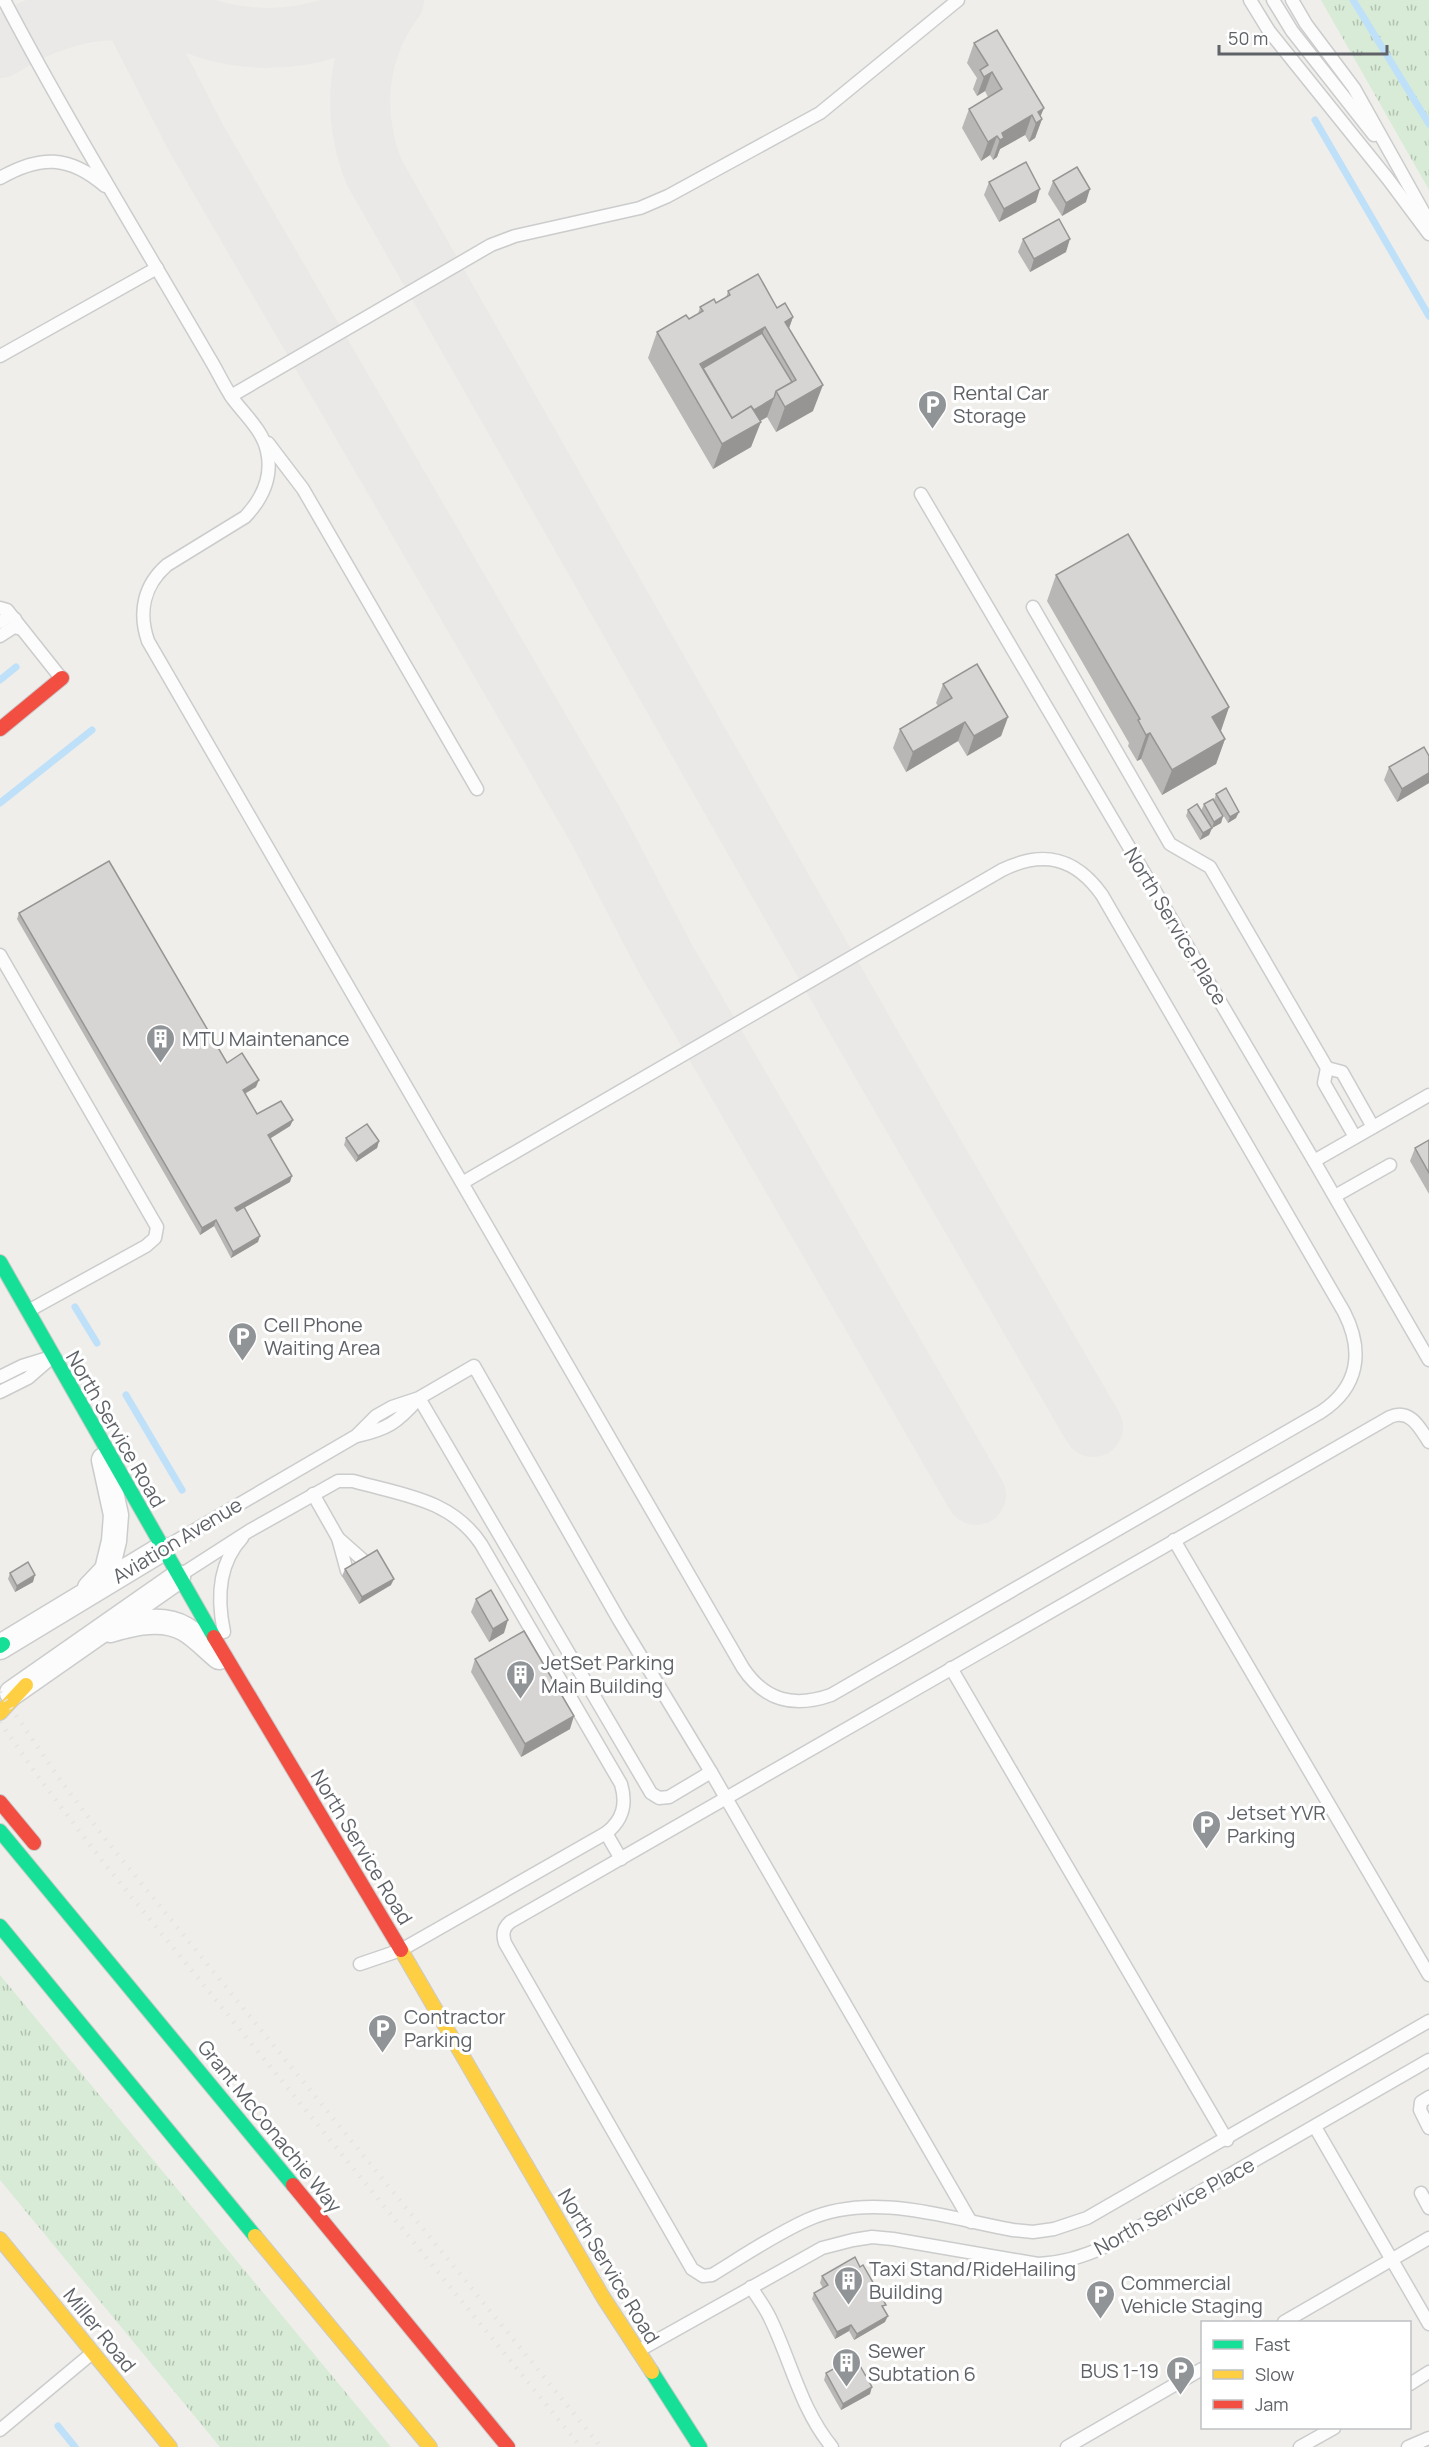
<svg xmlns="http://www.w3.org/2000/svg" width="1429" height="2447" viewBox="0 0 1429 2447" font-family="Manrope,sans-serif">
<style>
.grass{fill:url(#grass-tufts)}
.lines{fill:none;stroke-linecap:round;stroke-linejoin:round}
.stream{stroke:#bfe0f9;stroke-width:7}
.taxiway{stroke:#eae9e7;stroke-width:60}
.lane-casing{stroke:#cbcccc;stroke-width:15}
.street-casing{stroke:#cbcccc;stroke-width:27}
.fast-casing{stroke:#cacacb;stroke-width:16}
.slow-casing{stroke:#cacacb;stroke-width:16}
.jam-casing{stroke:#cacacb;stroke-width:16}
.lane{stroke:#fdfcfc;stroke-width:12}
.street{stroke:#fdfcfc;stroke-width:24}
.fast{stroke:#16e098;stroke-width:14}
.slow{stroke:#ffcf43;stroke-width:14}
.jam{stroke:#f24e42;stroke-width:14}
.rail{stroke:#e4e4e4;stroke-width:4.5;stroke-dasharray:1.5 8;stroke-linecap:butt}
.wall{fill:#b8b7b5}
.shaded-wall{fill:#969594}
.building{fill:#d6d5d3;stroke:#969594;stroke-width:1.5}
.labels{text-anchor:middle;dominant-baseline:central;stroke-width:6;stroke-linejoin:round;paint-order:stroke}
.poi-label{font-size:20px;fill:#5f6368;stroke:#fff;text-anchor:start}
.street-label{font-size:20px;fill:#5f6368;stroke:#fff}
</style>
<defs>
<pattern id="grass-tufts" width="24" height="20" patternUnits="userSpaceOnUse" patternTransform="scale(1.5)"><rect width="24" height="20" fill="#d8ebd6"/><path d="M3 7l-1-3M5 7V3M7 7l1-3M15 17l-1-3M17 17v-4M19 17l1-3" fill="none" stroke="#b2c2b1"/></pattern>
</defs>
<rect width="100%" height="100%" fill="#efeeea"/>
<g class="grass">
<polygon points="1321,0 1429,0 1429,190"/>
<polygon points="0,1975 391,2447 220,2447 0,2180"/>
</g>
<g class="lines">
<g class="stream">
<polyline points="1353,0 1429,124"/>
<polyline points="1315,120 1429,316"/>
<polyline points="0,680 16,667"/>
<polyline points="0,803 92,730"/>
<polyline points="75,1307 97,1343"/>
<polyline points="126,1395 182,1490"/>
<polyline points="58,2426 75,2447"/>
</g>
<g class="taxiway">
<polyline points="125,0 196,138 597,828 665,958 976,1495"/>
<path d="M150 0C221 51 316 50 387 0"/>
<path d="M394 0C356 52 351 113 374 172L874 1050 1093 1427"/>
<path d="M0 48C51 15 108 1 168 16"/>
</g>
<defs>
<g id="lane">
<path d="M4 0C68 122 141 240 210 359 218 372 224 386 233 399 245 415 263 431 267 451 273 477 262 499 245 517L167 565C144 585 138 612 148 641L743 1668C765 1701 794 1708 831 1695L1321 1412C1359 1387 1364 1351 1344 1312L1102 895C1075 857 1043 850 1002 870L462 1183"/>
<polyline points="1250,0 1269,31 1388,179 1429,234"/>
<polyline points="1273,0 1292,31 1374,135"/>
<polyline points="1292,0 1306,24 1354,88 1429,222"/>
<path d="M0 178C40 155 69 155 105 186"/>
<polyline points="0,356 157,268"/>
<polyline points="231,396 491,245 515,236 640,208 668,196 820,113 958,0"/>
<polyline points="268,443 303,489 477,789"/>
<polyline points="921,494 1314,1161 1429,1360"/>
<polyline points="1033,607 1170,844 1210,867 1327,1068"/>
<polyline points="0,608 7,610 61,678"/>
<polyline points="0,622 8,617 15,619"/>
<polyline points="0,636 14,627 22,629"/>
<polyline points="0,955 157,1227 155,1238 146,1246 28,1311"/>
<polyline points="1355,1137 1324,1083 1327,1068 1342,1072 1373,1127"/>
<polyline points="1314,1161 1429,1095"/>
<polyline points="1335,1196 1390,1165"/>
<polyline points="0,1377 22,1366 48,1358"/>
<polyline points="0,1392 28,1378 51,1358"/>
<path d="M357 1436C387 1429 397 1423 417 1400"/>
<path d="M1429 1442C1420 1428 1410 1408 1390 1417L510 1922C503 1928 502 1934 505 1943L692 2269 703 2276 712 2275C743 2256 774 2235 807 2220 872 2191 947 2218 1013 2230L1033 2232 1054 2229 1087 2218 1429 2021"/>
<polyline points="313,1494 338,1538 347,1571"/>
<polyline points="338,1538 364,1561"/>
<polyline points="1174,1540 1429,1975"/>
<polyline points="164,1548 356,1436 376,1416 392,1407 419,1398 474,1366 619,1620 711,1772 669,1797 659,1798 651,1793 419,1398"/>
<path d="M179 1576 249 1531 338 1481H353C402 1495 451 1499 481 1544L621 1784C627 1804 623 1820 606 1833L401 1950 360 1964"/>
<path d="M224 1632C217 1599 218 1564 242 1538"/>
<polyline points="951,1668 1227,2140"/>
<polyline points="711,1772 971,2222"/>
<polyline points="606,1833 621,1859"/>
<polyline points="1429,2097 1421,2102 1420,2110 1429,2128"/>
<polyline points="1315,2127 1429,2324"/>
<polyline points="1421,2193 1429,2208"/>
<path d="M751 2287C757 2297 765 2307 770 2318 791 2361 801 2410 832 2447"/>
<polyline points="1284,2322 1429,2238"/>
<path d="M638 2351 822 2248 853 2240 872 2237 893 2239 1038 2264C1063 2263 1083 2257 1106 2246L1429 2060"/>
<polyline points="1410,2384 1429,2372"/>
<polyline points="0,2430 91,2354"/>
<polyline points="1067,2447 1202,2369"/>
<polyline points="1300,2447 1334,2428"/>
<polyline points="1408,2447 1429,2438"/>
</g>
<g id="street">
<polyline points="90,1588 107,1570 114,1541 116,1515 104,1460"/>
<path d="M110 1630C133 1623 163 1616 185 1629 197 1636 208 1648 219 1657"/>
<polyline points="0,1647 162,1549"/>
<polyline points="12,1693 178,1577"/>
</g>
<g id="fast">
<polyline points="0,1262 214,1637"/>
<polyline points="0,1646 3,1644"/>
<polyline points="0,1831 293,2185"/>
<polyline points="0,1926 255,2236"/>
<polyline points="652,2372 700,2447"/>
</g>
<g id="slow">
<polyline points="0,1713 26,1685"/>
<polyline points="401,1950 603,2297 652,2372"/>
<polyline points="255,2236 430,2447"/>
<polyline points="0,2239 170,2447"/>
</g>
<g id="jam">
<polyline points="0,729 62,678"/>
<polyline points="214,1637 401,1950"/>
<polyline points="0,1802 34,1843"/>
<polyline points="293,2185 508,2447"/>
</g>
</defs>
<use href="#lane" class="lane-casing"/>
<use href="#street" class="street-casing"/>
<use href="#fast" class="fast-casing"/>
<use href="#slow" class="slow-casing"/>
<use href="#jam" class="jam-casing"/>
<use href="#lane" class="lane"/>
<use href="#street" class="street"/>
<use href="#fast" class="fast"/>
<use href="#slow" class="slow"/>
<use href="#jam" class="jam"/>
<g class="rail">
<polyline points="0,1692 63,1784 106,1840 601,2447"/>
<polyline points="0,1722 42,1782 103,1862 581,2447"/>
</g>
</g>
<g class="wall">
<polygon points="974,43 1042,119 1035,138 1029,142 1025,135 1000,149 997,157 993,160 990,155 981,161 962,128 969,109 988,97 985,91 977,96 973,89 977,78 967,63"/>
<polygon points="1053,181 1086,202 1062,216 1048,194"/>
<polygon points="989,182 1036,202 999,222 984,195"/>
<polygon points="1023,239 1066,252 1030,272 1018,252"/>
<polygon points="728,291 777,308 793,317 789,328 813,411 776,432 767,417 760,421 751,447 713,469 648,358 657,332 689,319 698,314 700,307 716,303 726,298"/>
<polygon points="1056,575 1229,707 1221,731 1225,739 1216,764 1162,795 1141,759 1137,761 1128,746 1129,743 1047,601"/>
<polygon points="943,684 1008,717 1001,736 967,756 958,741 906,772 893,748 900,729 938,706 936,703"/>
<polygon points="1389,767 1429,773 1429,783 1397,802 1384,780"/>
<polygon points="1216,794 1236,818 1228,823 1214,800"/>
<polygon points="1204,804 1223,816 1221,823 1212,828 1209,835 1200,840 1186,816 1188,810 1201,811"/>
<polygon points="19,913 227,1063 256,1087 245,1094 257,1114 293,1120 290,1126 271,1138 290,1182 244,1208 258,1242 231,1258 214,1226 200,1235 17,919"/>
<polygon points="346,1138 379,1141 377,1148 356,1162 344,1145"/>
<polygon points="1429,1140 1429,1194 1410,1161 1415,1148"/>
<polygon points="345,1569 391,1585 359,1604 342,1576"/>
<polygon points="10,1573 33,1582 15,1592 8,1579"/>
<polygon points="476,1599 504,1633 489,1642 471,1612"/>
<polygon points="475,1659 570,1729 521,1757 471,1672"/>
<polygon points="822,2276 884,2309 885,2322 854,2340 849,2331 835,2339 812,2299 814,2293 823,2288 820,2283"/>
<polygon points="826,2373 870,2394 841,2410 824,2380"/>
</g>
<g class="shaded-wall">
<polygon points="992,72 985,91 977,96 984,77"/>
<polygon points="1044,108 1039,120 1042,119 1035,138 1029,142 1036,123 1038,112"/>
<polygon points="1032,115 1025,135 1000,149 997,157 993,160 1002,133"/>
<polygon points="997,136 990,155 981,161 988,142"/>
<polygon points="1040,189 1036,202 999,222 1004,209"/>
<polygon points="1090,189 1086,202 1062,216 1066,203"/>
<polygon points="1070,239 1066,252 1030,272 1034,259"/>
<polygon points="793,317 784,342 785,322"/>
<polygon points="765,327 755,352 705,381 700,364"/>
<polygon points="823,385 813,411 776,432 785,407"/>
<polygon points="774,398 767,417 722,443 729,424"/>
<polygon points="761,422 751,447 713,469 722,444"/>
<polygon points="1229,707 1220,733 1212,717"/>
<polygon points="1008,717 1001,736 967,756 974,736"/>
<polygon points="965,722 958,741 906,772 913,752"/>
<polygon points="1150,733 1141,759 1137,761 1146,735"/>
<polygon points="1225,739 1216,764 1162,795 1172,770"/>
<polygon points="1429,773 1429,783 1397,802 1402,789"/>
<polygon points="1239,812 1236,818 1228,823 1230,817"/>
<polygon points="1223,816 1221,823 1212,828 1214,822"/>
<polygon points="1212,828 1209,835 1200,840 1203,833"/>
<polygon points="259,1080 256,1087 240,1096 243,1090"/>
<polygon points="293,1120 290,1126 266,1141 268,1135"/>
<polygon points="379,1141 377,1148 356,1162 358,1156"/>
<polygon points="292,1176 290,1182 233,1214 235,1208"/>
<polygon points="216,1220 214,1226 200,1235 202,1228"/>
<polygon points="260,1236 258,1242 231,1258 233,1252"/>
<polygon points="35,1575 33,1582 15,1592 17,1586"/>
<polygon points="394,1579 391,1585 359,1604 362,1597"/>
<polygon points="508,1620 504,1633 489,1642 493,1629"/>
<polygon points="574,1716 570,1729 521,1757 525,1744"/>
<polygon points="888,2316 885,2322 854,2340 857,2334"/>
<polygon points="851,2325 849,2331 835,2339 837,2332"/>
<polygon points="872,2387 870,2394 841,2410 843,2404"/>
</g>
<g class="building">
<polygon points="997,30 1044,108 1038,112 1042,119 1036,123 1032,115 1002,133 1004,138 1000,140 997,136 988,142 969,109 1002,89 992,72 984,77 980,70 988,65 974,43"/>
<polygon points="1026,162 1040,189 1004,209 989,182"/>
<polygon points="1077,167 1090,189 1066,203 1053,181"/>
<polygon points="1059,219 1070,239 1034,259 1023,239"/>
<polygon points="758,274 777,308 785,303 793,317 785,322 823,385 785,407 776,391 796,380 765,327 700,364 732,418 751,406 761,422 722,444 657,332 686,315 689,319 703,311 700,307 714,299 716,303 730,295 728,291"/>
<polygon points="762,333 792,382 776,391 774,398 754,410 751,406 732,418 703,368"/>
<polygon points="1128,534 1229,707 1212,717 1225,739 1172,770 1150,733 1146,735 1138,720 1140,719 1056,575"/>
<polygon points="977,664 1008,717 974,736 965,722 913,752 900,729 952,698 943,684"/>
<polygon points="1424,747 1429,756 1429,773 1402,789 1389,767"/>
<polygon points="1226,788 1239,812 1230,817 1216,794"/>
<polygon points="1213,799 1223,816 1214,822 1204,804"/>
<polygon points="1197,804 1212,828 1203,833 1188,810"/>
<polygon points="109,861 227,1063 242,1053 259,1080 243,1090 257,1114 281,1101 293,1120 268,1135 292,1176 235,1208 237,1211 244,1207 260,1236 233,1252 216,1220 202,1228 19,913"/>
<polygon points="367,1124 379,1141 358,1156 346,1138"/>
<polygon points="1429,1140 1429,1173 1415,1148"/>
<polygon points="377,1550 394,1579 362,1597 345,1569"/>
<polygon points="28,1562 35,1575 17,1586 10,1573"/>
<polygon points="491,1590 508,1620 493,1629 476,1599"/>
<polygon points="524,1631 574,1716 525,1744 475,1659"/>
<polygon points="855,2257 860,2267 863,2265 886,2305 882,2306 888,2316 857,2334 851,2325 837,2332 814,2293 828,2285 822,2276"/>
<polygon points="855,2357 872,2387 843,2404 826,2373"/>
</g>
<defs>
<symbol id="parking-pin" viewBox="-11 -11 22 30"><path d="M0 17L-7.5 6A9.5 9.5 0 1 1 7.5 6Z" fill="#919496" stroke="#fff"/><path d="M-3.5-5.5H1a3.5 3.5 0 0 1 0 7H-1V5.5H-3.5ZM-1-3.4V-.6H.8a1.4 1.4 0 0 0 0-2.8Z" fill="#fff"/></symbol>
<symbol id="building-pin" viewBox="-11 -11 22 30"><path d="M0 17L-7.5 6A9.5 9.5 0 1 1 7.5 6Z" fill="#919496" stroke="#fff"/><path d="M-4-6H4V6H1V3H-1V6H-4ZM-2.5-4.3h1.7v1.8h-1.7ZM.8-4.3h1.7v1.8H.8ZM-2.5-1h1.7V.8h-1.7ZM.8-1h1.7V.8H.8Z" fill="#fff"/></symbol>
</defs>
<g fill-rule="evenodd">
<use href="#parking-pin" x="916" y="388" width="33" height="45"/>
<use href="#building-pin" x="144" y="1022" width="33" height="45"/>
<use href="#parking-pin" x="226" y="1320" width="33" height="45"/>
<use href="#building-pin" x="504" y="1658" width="33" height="45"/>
<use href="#parking-pin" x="1190" y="1808" width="33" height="45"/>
<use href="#parking-pin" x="366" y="2012" width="33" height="45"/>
<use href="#building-pin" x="832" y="2264" width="33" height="45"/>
<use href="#parking-pin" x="1084" y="2278" width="33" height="45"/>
<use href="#building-pin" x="830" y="2346" width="33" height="45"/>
<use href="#parking-pin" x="1164" y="2354" width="33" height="45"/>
</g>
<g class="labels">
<g class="poi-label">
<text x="953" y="392">Rental Car<tspan x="953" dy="23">Storage</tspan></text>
<text x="182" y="1038">MTU Maintenance</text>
<text x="264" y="1324">Cell Phone<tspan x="264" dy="23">Waiting Area</tspan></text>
<text x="541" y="1662">JetSet Parking<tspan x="541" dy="23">Main Building</tspan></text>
<text x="1227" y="1812">Jetset YVR<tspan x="1227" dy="23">Parking</tspan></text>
<text x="404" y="2016">Contractor<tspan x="404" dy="23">Parking</tspan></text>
<text x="869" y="2268">Taxi Stand/RideHailing<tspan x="869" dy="23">Building</tspan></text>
<text x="1121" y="2282">Commercial<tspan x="1121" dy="23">Vehicle Staging</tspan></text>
<text x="868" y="2350">Sewer<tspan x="868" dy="23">Subtation 6</tspan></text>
<text x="1159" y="2370" text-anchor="end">BUS 1-19</text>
</g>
<g class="street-label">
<text transform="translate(1176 926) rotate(59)">North Service Place</text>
<text transform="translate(116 1429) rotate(60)">North Service Road</text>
<text transform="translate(177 1540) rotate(-31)">Aviation Avenue</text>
<text transform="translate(362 1847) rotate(59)">North Service Road</text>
<text transform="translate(270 2126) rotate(51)">Grant McConachie Way</text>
<text transform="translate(1174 2206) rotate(-29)">North Service Place</text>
<text transform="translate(609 2266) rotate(59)">North Service Road</text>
<text transform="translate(100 2330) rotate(51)">Miller Road</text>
</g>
</g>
<rect x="1201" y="2321" width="210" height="108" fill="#ffffff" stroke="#bfc1c3" stroke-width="1.5"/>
<rect x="1213" y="2340" width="30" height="9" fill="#16e098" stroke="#bfc1c3" stroke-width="1.5"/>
<text x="1255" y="2351" font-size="18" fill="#5f6368">Fast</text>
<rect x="1213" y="2370" width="30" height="9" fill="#ffcf43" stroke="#bfc1c3" stroke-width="1.5"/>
<text x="1255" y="2381" font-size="18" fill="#5f6368">Slow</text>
<rect x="1213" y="2400" width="30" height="9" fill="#f24e42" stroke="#bfc1c3" stroke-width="1.5"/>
<text x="1255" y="2411" font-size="18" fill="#5f6368">Jam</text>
<path d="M1219 45v9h168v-9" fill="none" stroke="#5f6368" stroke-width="3"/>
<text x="1228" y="45" font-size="18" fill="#5f6368" stroke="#ffffff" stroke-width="4.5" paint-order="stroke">50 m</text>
</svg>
